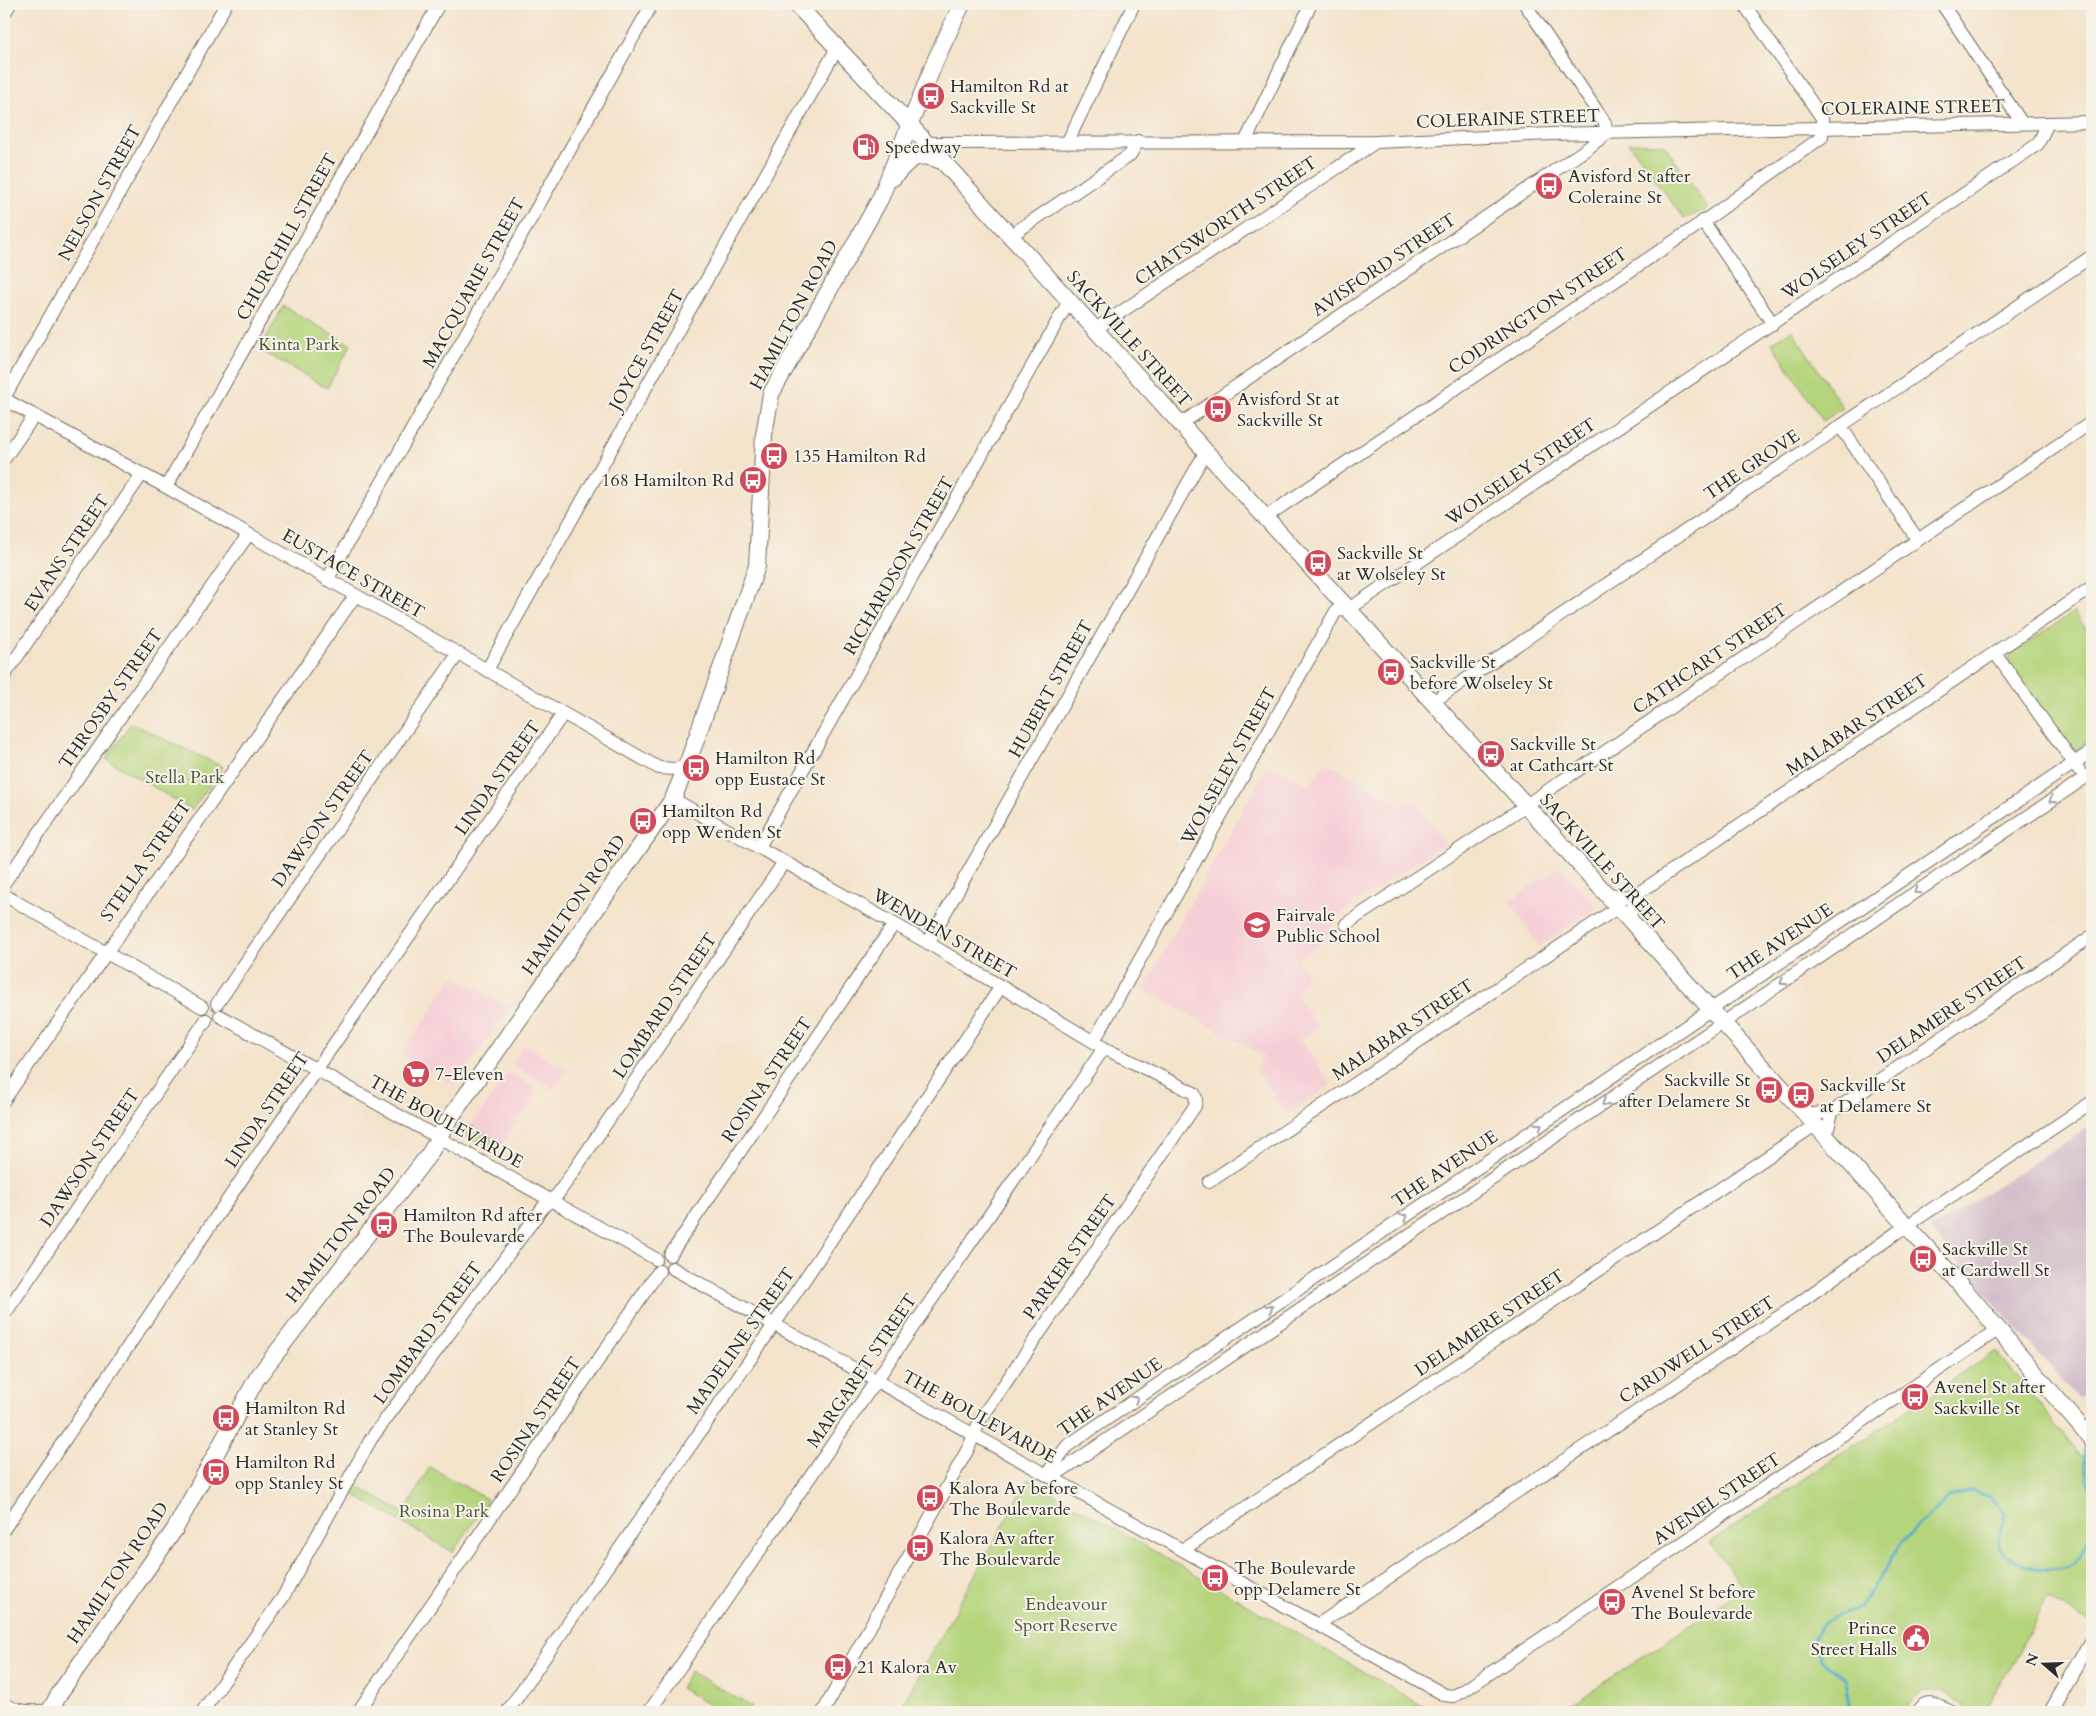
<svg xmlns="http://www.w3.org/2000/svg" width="2096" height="1716" viewBox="0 0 2096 1716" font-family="Cardo,serif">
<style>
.built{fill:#f6cfd6}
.industrial{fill:#d1bdc9}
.green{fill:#b5d47b;stroke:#708053}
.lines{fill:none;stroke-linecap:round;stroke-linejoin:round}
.stream{stroke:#47aac7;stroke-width:3}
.minor-casing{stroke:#716b63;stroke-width:14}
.major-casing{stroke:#716b63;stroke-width:18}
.minor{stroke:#fff;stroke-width:12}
.major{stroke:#fff;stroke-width:16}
.oneway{stroke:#a0a0a0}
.labels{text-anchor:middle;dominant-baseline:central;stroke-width:4;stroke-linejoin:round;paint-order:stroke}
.poi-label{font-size:18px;fill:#2b2b2b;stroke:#f7f3e8;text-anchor:start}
.street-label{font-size:18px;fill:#2b2b2b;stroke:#f7f3e8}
.park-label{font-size:18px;fill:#4e553f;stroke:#f7f3e8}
</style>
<rect width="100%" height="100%" fill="#f7f3e8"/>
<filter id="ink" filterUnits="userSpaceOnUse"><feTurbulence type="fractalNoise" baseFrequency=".02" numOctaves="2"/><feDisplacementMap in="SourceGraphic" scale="10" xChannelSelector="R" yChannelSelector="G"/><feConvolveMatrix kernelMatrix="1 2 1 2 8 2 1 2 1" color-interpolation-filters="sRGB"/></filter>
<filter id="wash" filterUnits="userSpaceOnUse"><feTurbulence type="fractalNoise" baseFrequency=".0096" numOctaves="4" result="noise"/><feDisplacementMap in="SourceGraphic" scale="20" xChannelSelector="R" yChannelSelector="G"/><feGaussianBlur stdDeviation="1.12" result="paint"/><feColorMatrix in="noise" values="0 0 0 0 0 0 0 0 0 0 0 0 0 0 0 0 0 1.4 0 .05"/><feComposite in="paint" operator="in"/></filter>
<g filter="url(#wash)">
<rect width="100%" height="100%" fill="#f4e3cb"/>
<g class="built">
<polygon points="1325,762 1400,805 1399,809 1415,799 1445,844 1342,912 1327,939 1297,959 1307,975 1296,996 1319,1028 1301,1039 1331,1085 1287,1114 1256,1069 1263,1055 1143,989 1268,764 1309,786"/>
<polygon points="1561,867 1597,907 1539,946 1509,901"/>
<polygon points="454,976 510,1007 455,1085 401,1055"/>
<polygon points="524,1045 568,1069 554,1089 512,1064"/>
<polygon points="508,1073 532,1085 536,1095 502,1143 471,1126"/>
</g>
<polygon class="industrial" points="2092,1125 2092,1389 2078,1399 1930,1229"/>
<g class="green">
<polygon points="1629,143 1664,144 1708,209 1684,219"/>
<polygon points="283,306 351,345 327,388 260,350"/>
<polygon points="1792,330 1843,408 1823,421 1772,343"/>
<polygon points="2074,612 2092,637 2092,738 2072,753 2009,665 2010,654"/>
<polygon points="131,723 223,767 192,810 106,759"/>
<polygon points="471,1126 502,1143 495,1153 465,1136"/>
<polygon points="1996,1351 2092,1469 2092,1616 2089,1622 2048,1599 1984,1712 1977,1712 1940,1692 1923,1691 1909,1703 1904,1712 1561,1712 1744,1589 1710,1542"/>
<polygon points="430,1467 487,1499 485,1506 453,1552 354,1495 358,1487 404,1513"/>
<polygon points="1029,1479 1433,1712 898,1712"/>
<polygon points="690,1671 752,1707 749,1712 722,1712 680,1688"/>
</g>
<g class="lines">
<g class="stream">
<path d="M2088 1443C2080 1458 2088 1478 2092 1493"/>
<path d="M1851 1712 1846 1679 1821 1660 1813 1640 1825 1622 1862 1605 1906 1537 1950 1497 1972 1490 1992 1498 2004 1513C2003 1521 1999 1532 1999 1540 2001 1568 2050 1576 2070 1566 2082 1560 2088 1541 2092 1530"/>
</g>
</g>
</g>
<g filter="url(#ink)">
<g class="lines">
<defs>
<g id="minor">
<polyline points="1525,4 1605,123 1607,133"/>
<polyline points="1942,4 2022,123"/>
<polyline points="4,14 10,4"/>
<polyline points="1246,140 1311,4"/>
<polyline points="1068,141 1134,4"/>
<polyline points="925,143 1376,142 1552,134 2092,122"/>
<polyline points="1703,221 1773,324"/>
<polyline points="1010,236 1130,155 1138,141"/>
<polyline points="1094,330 1376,142"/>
<polyline points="4,398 226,4"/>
<polyline points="4,399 166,487 659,768 676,769 687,765"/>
<polyline points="1179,425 1588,148 1607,133"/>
<polyline points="1841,427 1918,540"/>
<polyline points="4,459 34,416"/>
<polyline points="166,487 439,4"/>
<polyline points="1264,518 1707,219 1822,137 1822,118 1744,4"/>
<polyline points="327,580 652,4"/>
<polyline points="1995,653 2079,770"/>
<polyline points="487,670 837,48"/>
<polyline points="4,676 142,474"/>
<polyline points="1431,703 2092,256"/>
<polyline points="673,799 928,943 1104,1048 1194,1093 1196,1099 1195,1106 980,1420 969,1447 823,1712"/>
<polyline points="759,847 1069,301"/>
<polyline points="4,883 248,535"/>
<polyline points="1604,893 1626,897 1640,892 2092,587"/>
<polyline points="4,895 202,1007"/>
<polyline points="1631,923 1631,910 1640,892"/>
<polyline points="1346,924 1513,814 2092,422"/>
<polyline points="928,943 1205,453"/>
<polyline points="217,1004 458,654"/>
<polyline points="220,1016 656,1259"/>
<polyline points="1094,1041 1336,611 1355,605 2038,144 2048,123"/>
<polyline points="4,1100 355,596"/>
<polyline points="1805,1115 1832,1112 2092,936"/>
<polyline points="1826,1137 1832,1112"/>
<polyline points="1209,1182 1617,908"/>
<polyline points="670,1255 894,924"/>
<polyline points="672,1268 1445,1695 1453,1696 1462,1692 1999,1329"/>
<polyline points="4,1315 206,1020"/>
<polyline points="1052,1477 1051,1468 1067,1446 2092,751"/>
<polyline points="1052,1477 2092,773"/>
<polyline points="4,1529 316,1070 563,714"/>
<polyline points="1184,1549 1815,1125"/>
<polyline points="1319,1624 1792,1308 1896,1233 2092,1102"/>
<path d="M4 1704C16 1711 27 1712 41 1711"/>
<polyline points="202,1712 283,1597 371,1439 544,1206 558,1194 784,862"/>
<polyline points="358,1712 659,1271"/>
<polyline points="507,1712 780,1316 1000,988"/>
<polyline points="649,1712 1104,1048"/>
<path d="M1917 1712C1926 1696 1939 1705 1952 1712"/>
<polyline points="2050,1712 2092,1638"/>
</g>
<g id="major">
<polyline points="796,4 910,125 1964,1289 2092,1440"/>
<path d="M893 178C908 160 917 150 941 161"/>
<polyline points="49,1712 61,1691 175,1529 257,1378 430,1153 446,1124 673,799 687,765 757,566 764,435 771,394 880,199 936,59 962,4"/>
</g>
</defs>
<use href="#minor" class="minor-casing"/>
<use href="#major" class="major-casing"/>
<use href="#minor" class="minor"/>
<use href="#major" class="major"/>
</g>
<defs><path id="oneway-chevron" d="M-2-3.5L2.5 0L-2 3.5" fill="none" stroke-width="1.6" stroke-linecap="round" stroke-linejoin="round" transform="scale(1.25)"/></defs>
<g class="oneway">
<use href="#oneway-chevron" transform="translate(2052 800) rotate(146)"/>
<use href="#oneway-chevron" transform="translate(1917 891) rotate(146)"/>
<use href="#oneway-chevron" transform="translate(1783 982) rotate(146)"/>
<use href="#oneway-chevron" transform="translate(1605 1103) rotate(146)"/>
<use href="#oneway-chevron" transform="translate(1539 1126) rotate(-34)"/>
<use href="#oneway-chevron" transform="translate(1404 1217) rotate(-34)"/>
<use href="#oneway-chevron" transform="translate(1270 1308) rotate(-34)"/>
<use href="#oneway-chevron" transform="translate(1135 1399) rotate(-34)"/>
</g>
</g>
<defs>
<symbol id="bus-disc" viewBox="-11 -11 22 22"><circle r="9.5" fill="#d1495b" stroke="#f7f3e8"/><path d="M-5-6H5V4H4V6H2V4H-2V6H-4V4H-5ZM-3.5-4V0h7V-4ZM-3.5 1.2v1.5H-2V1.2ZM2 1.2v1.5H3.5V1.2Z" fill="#fff"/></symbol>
<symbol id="fuel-disc" viewBox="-11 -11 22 22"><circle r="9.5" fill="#d1495b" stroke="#f7f3e8"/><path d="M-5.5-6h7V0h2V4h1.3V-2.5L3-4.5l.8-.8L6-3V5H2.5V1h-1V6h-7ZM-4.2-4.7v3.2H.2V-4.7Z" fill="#fff"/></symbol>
<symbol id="school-disc" viewBox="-11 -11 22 22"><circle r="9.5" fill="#d1495b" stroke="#f7f3e8"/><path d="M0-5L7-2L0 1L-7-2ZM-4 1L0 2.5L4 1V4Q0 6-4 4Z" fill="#fff"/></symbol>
<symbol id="supermarket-disc" viewBox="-11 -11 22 22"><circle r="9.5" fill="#d1495b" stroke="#f7f3e8"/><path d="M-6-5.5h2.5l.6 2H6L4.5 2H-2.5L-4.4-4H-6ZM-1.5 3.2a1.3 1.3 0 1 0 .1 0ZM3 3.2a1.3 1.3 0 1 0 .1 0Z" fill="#fff"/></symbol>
<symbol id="civic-disc" viewBox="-11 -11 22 22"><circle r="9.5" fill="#d1495b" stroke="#f7f3e8"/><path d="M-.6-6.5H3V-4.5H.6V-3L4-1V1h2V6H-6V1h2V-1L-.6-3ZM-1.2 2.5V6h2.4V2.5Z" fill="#fff"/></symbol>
</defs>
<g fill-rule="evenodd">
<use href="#bus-disc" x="915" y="80" width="32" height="32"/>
<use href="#fuel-disc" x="850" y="131" width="32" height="32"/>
<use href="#bus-disc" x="1533" y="170" width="32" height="32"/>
<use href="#bus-disc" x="1202" y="393" width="32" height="32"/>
<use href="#bus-disc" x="758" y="440" width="32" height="32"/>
<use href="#bus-disc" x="737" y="464" width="32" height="32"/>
<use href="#bus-disc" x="1302" y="547" width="32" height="32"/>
<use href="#bus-disc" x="1375" y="656" width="32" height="32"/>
<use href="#bus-disc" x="1475" y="738" width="32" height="32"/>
<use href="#bus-disc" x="680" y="752" width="32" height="32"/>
<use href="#bus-disc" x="627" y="805" width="32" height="32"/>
<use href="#school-disc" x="1241" y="909" width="32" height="32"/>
<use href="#supermarket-disc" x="400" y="1058" width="32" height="32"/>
<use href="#bus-disc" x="1753" y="1074" width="32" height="32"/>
<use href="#bus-disc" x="1785" y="1079" width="32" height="32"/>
<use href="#bus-disc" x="368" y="1209" width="32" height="32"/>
<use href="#bus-disc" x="1907" y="1243" width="32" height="32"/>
<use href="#bus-disc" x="1899" y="1381" width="32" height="32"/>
<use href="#bus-disc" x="210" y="1402" width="32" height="32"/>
<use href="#bus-disc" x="200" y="1456" width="32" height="32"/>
<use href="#bus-disc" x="914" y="1482" width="32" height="32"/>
<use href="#bus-disc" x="904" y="1532" width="32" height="32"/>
<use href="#bus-disc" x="1199" y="1562" width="32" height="32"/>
<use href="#bus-disc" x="1596" y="1586" width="32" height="32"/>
<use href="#civic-disc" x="1900" y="1622" width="32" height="32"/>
<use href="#bus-disc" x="822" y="1651" width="32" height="32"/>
</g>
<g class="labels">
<g class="poi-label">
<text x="950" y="86">Hamilton Rd at<tspan x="950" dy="21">Sackville St</tspan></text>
<text x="885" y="147">Speedway</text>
<text x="1568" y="176">Avisford St after<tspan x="1568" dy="21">Coleraine St</tspan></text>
<text x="1237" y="399">Avisford St at<tspan x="1237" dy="21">Sackville St</tspan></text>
<text x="793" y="456">135 Hamilton Rd</text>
<text x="734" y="480" text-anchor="end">168 Hamilton Rd</text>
<text x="1337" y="553">Sackville St<tspan x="1337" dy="21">at Wolseley St</tspan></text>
<text x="1410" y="662">Sackville St<tspan x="1410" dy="21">before Wolseley St</tspan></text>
<text x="1510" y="744">Sackville St<tspan x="1510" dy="21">at Cathcart St</tspan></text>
<text x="715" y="758">Hamilton Rd<tspan x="715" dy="21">opp Eustace St</tspan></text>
<text x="662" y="811">Hamilton Rd<tspan x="662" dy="21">opp Wenden St</tspan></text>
<text x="1276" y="915">Fairvale<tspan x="1276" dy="21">Public School</tspan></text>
<text x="435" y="1074">7-Eleven</text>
<text x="1750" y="1080" text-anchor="end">Sackville St<tspan x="1750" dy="21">after Delamere St</tspan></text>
<text x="1820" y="1085">Sackville St<tspan x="1820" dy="21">at Delamere St</tspan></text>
<text x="403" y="1215">Hamilton Rd after<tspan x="403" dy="21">The Boulevarde</tspan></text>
<text x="1942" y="1249">Sackville St<tspan x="1942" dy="21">at Cardwell St</tspan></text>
<text x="1934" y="1387">Avenel St after<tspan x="1934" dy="21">Sackville St</tspan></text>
<text x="245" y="1408">Hamilton Rd<tspan x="245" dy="21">at Stanley St</tspan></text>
<text x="235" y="1462">Hamilton Rd<tspan x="235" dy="21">opp Stanley St</tspan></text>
<text x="949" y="1488">Kalora Av before<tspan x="949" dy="21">The Boulevarde</tspan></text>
<text x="939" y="1538">Kalora Av after<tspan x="939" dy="21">The Boulevarde</tspan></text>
<text x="1234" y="1568">The Boulevarde<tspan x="1234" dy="21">opp Delamere St</tspan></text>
<text x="1631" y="1592">Avenel St before<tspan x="1631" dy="21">The Boulevarde</tspan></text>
<text x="1897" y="1628" text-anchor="end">Prince<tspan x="1897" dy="21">Street Halls</tspan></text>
<text x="857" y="1667">21 Kalora Av</text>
</g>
<g class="street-label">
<text transform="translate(1913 108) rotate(-1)">COLERAINE STREET</text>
<text transform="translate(1508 119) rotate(-2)">COLERAINE STREET</text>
<text transform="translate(100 193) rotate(-61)">NELSON STREET</text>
<text transform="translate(1226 221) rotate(-34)">CHATSWORTH STREET</text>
<text transform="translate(287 237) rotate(-61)">CHURCHILL STREET</text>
<text transform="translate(1857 246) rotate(-34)">WOLSELEY STREET</text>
<text transform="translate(1384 265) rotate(-34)">AVISFORD STREET</text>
<text transform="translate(474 283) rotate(-61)">MACQUARIE STREET</text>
<text transform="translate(1538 311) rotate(-34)">CODRINGTON STREET</text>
<text transform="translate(794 315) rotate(-62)">HAMILTON ROAD</text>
<text transform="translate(1129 339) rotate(48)">SACKVILLE STREET</text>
<text transform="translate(647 350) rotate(-61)">JOYCE STREET</text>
<text transform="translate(1752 465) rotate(-34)">THE GROVE</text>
<text transform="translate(1521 472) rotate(-34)">WOLSELEY STREET</text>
<text transform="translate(67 553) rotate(-56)">EVANS STREET</text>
<text transform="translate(899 566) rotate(-60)">RICHARDSON STREET</text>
<text transform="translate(353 574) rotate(30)">EUSTACE STREET</text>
<text transform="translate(1710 659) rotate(-34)">CATHCART STREET</text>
<text transform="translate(1051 689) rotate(-61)">HUBERT STREET</text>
<text transform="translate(111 699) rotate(-55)">THROSBY STREET</text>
<text transform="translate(1857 725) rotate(-34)">MALABAR STREET</text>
<text transform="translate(1229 766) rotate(-61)">WOLSELEY STREET</text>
<text transform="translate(498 778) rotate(-55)">LINDA STREET</text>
<text transform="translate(323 819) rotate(-55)">DAWSON STREET</text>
<text transform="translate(146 861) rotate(-55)">STELLA STREET</text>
<text transform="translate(1602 862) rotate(48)">SACKVILLE STREET</text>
<text transform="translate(574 905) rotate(-55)">HAMILTON ROAD</text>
<text transform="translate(944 934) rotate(30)">WENDEN STREET</text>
<text transform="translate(1780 942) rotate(-34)">THE AVENUE</text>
<text transform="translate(665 1006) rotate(-56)">LOMBARD STREET</text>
<text transform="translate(1952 1010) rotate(-34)">DELAMERE STREET</text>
<text transform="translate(1403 1030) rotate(-34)">MALABAR STREET</text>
<text transform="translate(767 1080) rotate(-56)">ROSINA STREET</text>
<text transform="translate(267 1110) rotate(-56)">LINDA STREET</text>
<text transform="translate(446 1122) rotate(29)">THE BOULEVARDE</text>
<text transform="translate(90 1158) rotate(-56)">DAWSON STREET</text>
<text transform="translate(1445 1169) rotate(-34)">THE AVENUE</text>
<text transform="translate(341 1235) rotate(-52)">HAMILTON ROAD</text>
<text transform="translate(1070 1257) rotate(-55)">PARKER STREET</text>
<text transform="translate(1490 1323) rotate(-34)">DELAMERE STREET</text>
<text transform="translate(428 1333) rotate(-54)">LOMBARD STREET</text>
<text transform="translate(741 1341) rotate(-55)">MADELINE STREET</text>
<text transform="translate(1697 1350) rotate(-33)">CARDWELL STREET</text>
<text transform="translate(862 1371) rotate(-56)">MARGARET STREET</text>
<text transform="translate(1110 1397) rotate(-35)">THE AVENUE</text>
<text transform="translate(979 1417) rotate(29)">THE BOULEVARDE</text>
<text transform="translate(536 1420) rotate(-56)">ROSINA STREET</text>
<text transform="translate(1717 1499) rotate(-34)">AVENEL STREET</text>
<text transform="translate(118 1573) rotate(-56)">HAMILTON ROAD</text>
</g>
<g class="park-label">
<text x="299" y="344">Kinta Park</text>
<text x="185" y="777">Stella Park</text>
<text x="444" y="1511">Rosina Park</text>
<text x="1066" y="1604">Endeavour<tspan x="1066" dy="21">Sport Reserve</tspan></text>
</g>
</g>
<rect width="2096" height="1716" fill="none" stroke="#f7f3e8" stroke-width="20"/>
<g transform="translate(2044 1664) rotate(290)" stroke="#f7f3e8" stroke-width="4" paint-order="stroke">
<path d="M0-4L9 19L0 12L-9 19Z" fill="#2b2b2b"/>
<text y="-8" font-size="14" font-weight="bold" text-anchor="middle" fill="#2b2b2b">N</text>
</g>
</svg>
